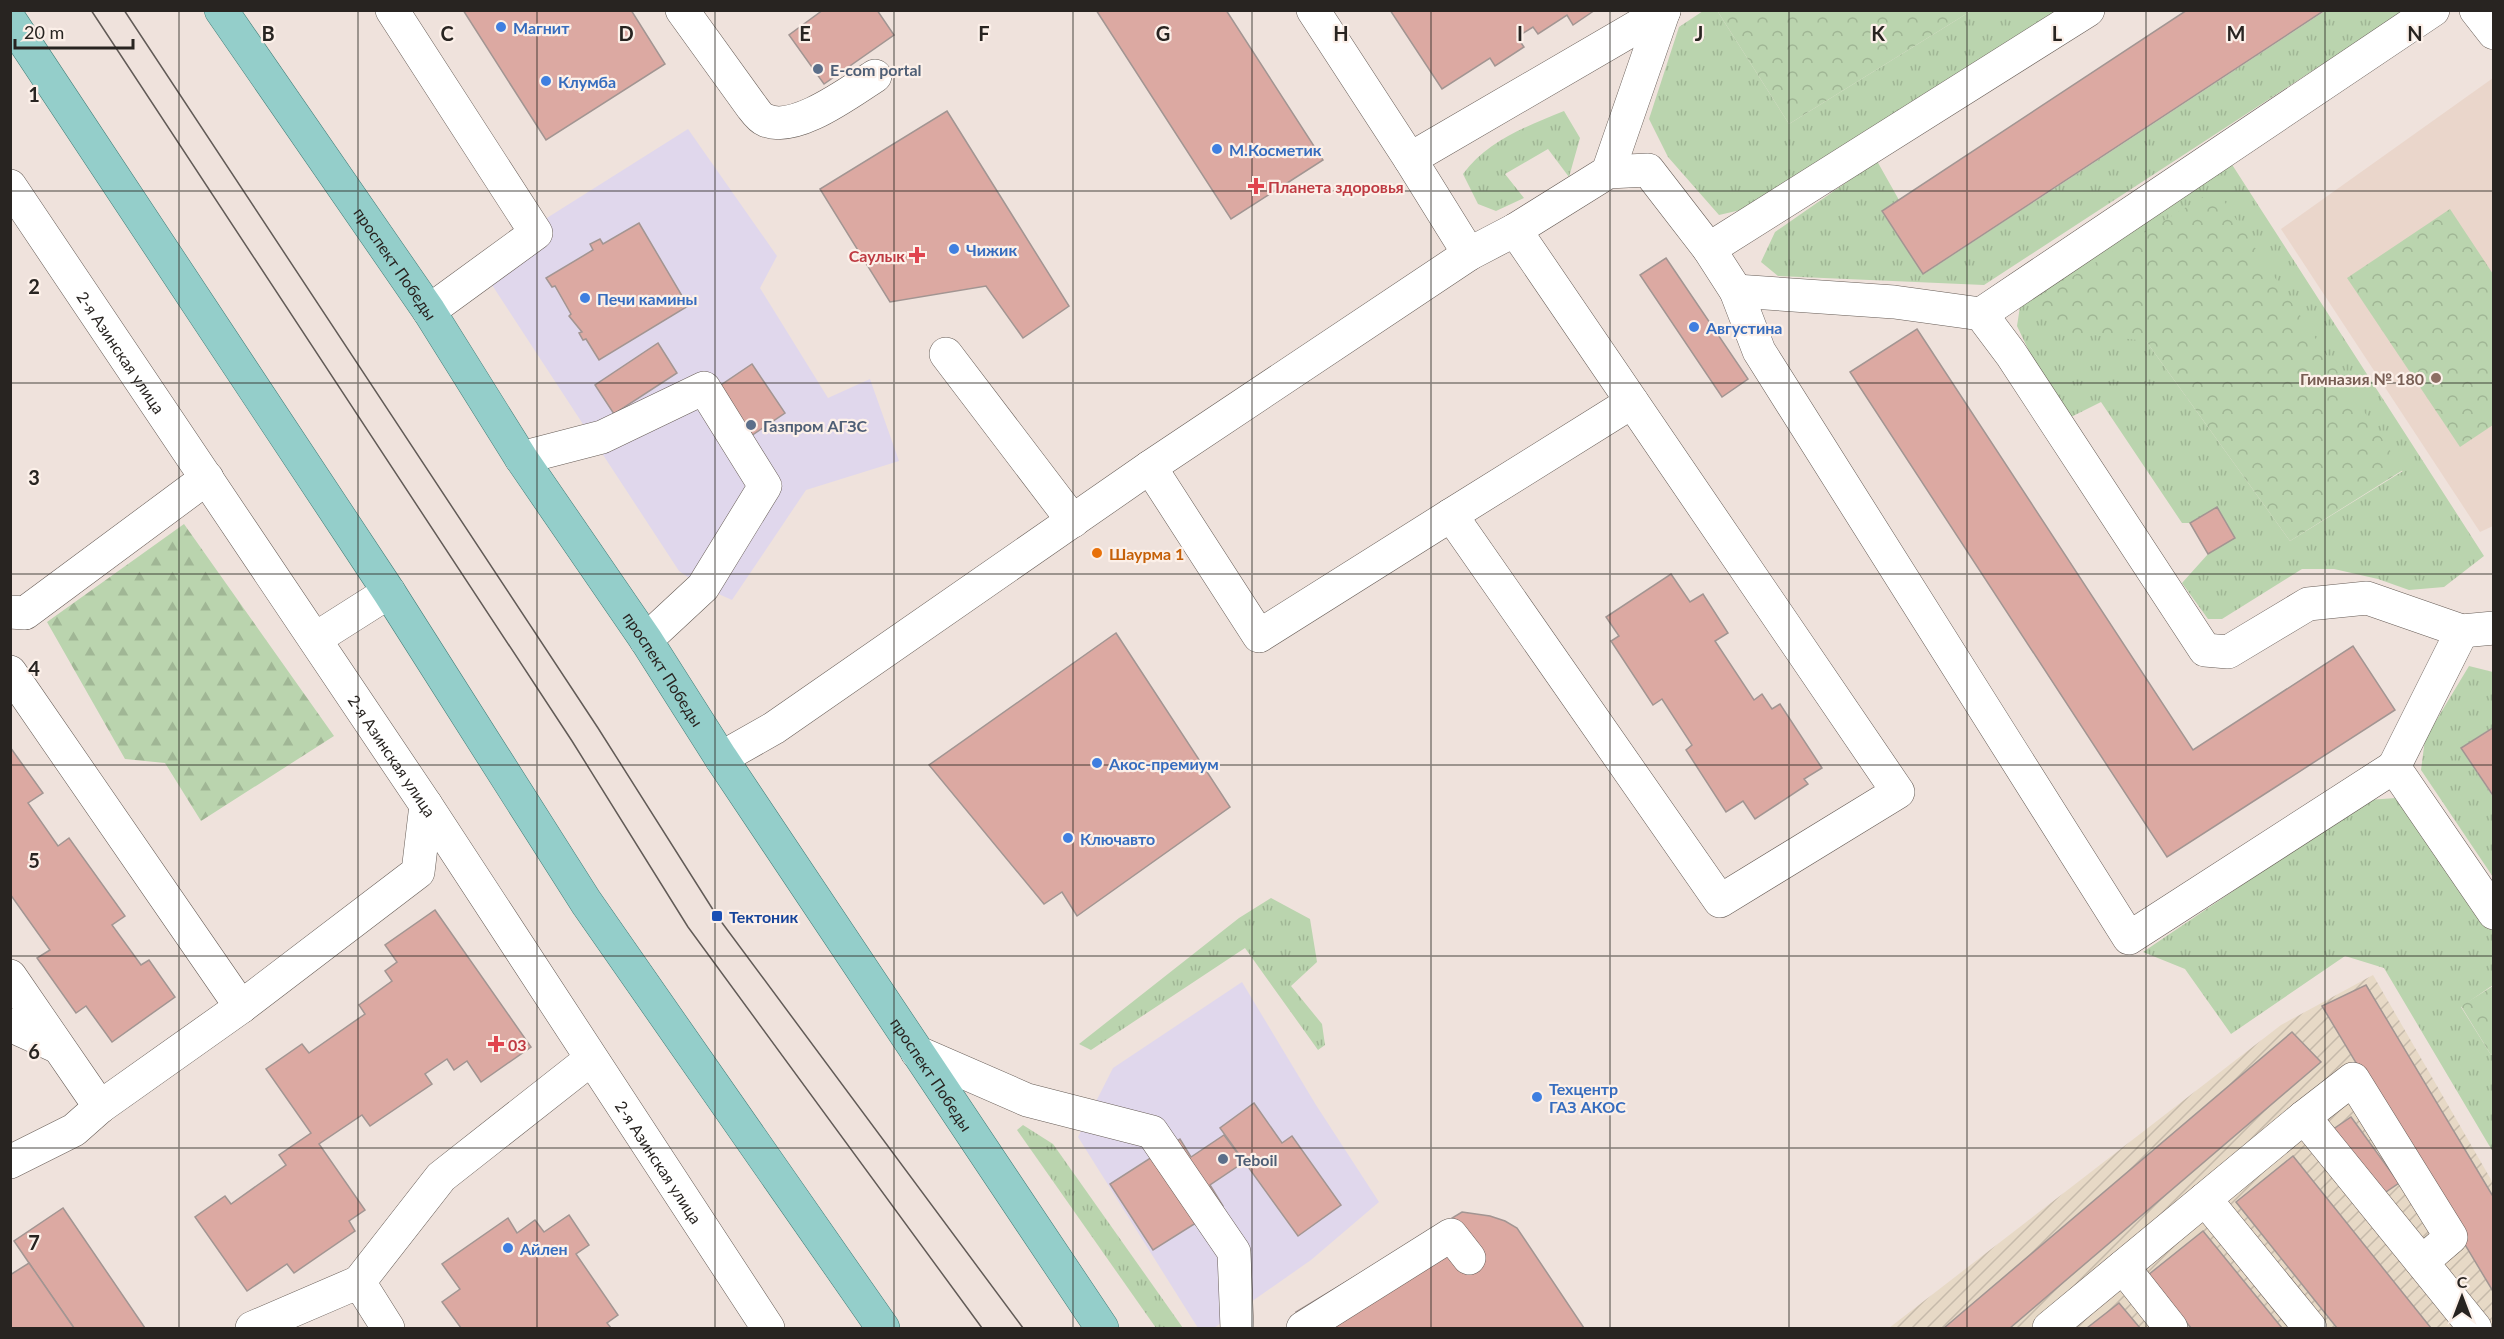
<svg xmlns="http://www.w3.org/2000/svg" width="2504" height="1339" viewBox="0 0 2504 1339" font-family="Lato,sans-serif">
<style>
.commercial{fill:#e0d7ec}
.industrial{fill:url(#industrial-furrows)}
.built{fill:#ead6cb}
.grass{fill:url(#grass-tufts);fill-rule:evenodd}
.forest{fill:url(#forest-firs)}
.park{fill:url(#park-crowns)}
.building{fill:#dca9a2;stroke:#a29592;stroke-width:1.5}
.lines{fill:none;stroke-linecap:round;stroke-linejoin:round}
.minor-casing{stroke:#665c56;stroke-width:34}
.major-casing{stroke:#407d77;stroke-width:34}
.minor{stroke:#fff;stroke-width:33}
.major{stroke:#94ceca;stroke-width:33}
.tram{stroke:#625b57;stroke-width:1.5}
.grid{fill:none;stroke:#282421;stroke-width:1.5;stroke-opacity:0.55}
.shop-dot{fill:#3f7fe0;stroke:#fcf0e9;stroke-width:2}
.service-dot{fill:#5c6f8a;stroke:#fcf0e9;stroke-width:2}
.health-dot{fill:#e0444e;stroke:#fcf0e9;stroke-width:2}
.education-dot{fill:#8d6e63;stroke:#fcf0e9;stroke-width:2}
.food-dot{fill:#e8710a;stroke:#fcf0e9;stroke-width:2}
.transit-dot{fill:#1a4fb4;stroke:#fcf0e9;stroke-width:2}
.labels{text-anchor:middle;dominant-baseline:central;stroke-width:4.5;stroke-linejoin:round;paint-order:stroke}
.shop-label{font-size:16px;font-weight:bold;fill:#366cbe;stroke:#fcf0e9;text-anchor:start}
.service-label{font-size:16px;font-weight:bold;fill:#4e5e75;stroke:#fcf0e9;text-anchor:start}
.health-label{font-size:16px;font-weight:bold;fill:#be3a42;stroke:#fcf0e9;text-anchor:start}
.street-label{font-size:16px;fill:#282421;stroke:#fcf0e9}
.education-label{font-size:16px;font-weight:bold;fill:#785e54;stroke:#fcf0e9;text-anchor:end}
.food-label{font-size:16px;font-weight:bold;fill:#c56008;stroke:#fcf0e9;text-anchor:start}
.transit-label{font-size:16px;font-weight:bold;fill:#164399;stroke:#fcf0e9;text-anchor:start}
.grid-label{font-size:20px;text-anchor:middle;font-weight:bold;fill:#282421;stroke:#fcf0e9;stroke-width:4.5;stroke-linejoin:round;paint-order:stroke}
</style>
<defs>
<pattern id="industrial-furrows" width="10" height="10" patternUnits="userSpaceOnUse" patternTransform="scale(1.5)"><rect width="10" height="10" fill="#e7d9c6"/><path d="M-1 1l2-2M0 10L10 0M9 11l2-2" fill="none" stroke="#c6baaa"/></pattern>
<pattern id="grass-tufts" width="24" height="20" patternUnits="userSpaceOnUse" patternTransform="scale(1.5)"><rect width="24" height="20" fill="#bad4ae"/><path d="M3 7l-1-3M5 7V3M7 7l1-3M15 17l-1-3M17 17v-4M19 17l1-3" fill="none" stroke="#a0b695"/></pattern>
<pattern id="forest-firs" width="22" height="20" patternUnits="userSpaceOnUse" patternTransform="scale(1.5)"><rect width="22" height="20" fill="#bad4ae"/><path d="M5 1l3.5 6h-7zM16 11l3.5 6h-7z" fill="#a0b695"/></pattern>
<pattern id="park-crowns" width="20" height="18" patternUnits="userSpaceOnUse" patternTransform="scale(1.5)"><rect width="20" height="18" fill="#bad4ae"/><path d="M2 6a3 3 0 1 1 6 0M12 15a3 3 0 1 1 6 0" fill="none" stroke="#a0b695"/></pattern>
</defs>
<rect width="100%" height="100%" fill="#efe2dc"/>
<g class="commercial">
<polygon points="688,129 777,256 760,288 828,398 870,379 899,461 806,490 732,600 703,587 679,571 477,262"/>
<polygon points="1242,982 1316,1105 1379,1202 1311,1260 1214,1328 1198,1328 1078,1137 1113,1068"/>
</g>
<polygon class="industrial" points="2373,975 2493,1183 2493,1328 1889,1328 2281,1025"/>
<polygon class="built" points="2493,78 2493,526 2480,532 2281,229"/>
<g class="grass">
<polygon points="1703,11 1721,11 1718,12 1789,124 1971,11 2063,11 1745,209 1719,215 1668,157 1649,119 1679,27"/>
<polygon points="2325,11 2404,11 1984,285 1778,276 1761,262 1775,232 1877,161 1899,200 1882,212 1924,274"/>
<path d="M1564 111 1580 138 1569 177 1548 149 1505 174 1524 198 1496 211 1478 204 1463 174C1487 141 1527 126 1564 111Z"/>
<path d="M2231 163 2484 556 2444 587 2409 590 2378 579 2334 569H2302L2222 619H2208L2182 583 2208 554 2235 538 2217 507 2190 523H2182L2101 402 2069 418 2040 374 2017 326 2021 300ZM2146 341 2403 471 2290 541Z"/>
<polygon points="2469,666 2493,672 2493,727 2461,748 2493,797 2493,877 2421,770 2425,739"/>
<polygon points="2396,798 2493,927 2493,985 2461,1007 2491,1055 2493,1054 2493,1152 2384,968 2345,956 2231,1034 2185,969 2143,952 2368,800"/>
<polygon points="1271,898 1310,919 1317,962 1291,986 1322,1024 1325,1045 1318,1050 1245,948 1091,1050 1079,1044 1239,918"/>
<polygon points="1023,1125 1053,1144 1183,1328 1156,1328 1017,1130"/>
</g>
<polygon class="forest" points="184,524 334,736 201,821 165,763 125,759 47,622"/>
<g class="park">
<polygon points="1721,10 1971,10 1971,11 1789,124 1718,12"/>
<polygon points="2216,189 2403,470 2290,541 2146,341 2057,331 2037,298"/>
<polygon points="2450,209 2493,274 2493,425 2460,447 2347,278"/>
<polygon points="2493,986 2494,1054 2491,1055 2461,1006"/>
</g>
<g class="building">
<polygon points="463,10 631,10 665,64 546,140"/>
<polygon points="823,10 877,10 894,35 824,84 789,35"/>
<polygon points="1096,10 1226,10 1323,160 1231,219"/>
<polygon points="1390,10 1595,10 1573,25 1567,15 1538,34 1533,27 1517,37 1524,47 1495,66 1490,58 1442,89"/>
<polygon points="2187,10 2325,10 1923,274 1882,211"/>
<polygon points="947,111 1069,306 1023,338 986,286 890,302 820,189"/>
<polygon points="639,223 688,306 599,360 586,339 583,340 579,333 582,332 569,316 571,314 555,286 552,287 546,278 593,250 590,244 600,239 603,244"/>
<polygon points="1666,258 1748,379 1722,397 1640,275"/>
<polygon points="1917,329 2193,750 2353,646 2395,710 2167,857 1850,372"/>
<polygon points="658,343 677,373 614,414 595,385"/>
<polygon points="752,364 785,413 751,436 718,387"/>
<polygon points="2217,507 2235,538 2208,554 2190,523"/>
<polygon points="1671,574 1690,602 1703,594 1728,633 1715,641 1754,700 1762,694 1772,709 1780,704 1822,768 1804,779 1808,784 1755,819 1743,801 1726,812 1686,750 1692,745 1662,699 1653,705 1611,641 1619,636 1606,617"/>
<polygon points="1116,633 1230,807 1077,916 1062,892 1044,904 929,765"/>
<polygon points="2494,727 2494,797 2461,748"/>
<polygon points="10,747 43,793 28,803 58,846 69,838 125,916 112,925 141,965 149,960 175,997 112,1042 86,1006 76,1013 37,958 50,950 10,894"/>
<polygon points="435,910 531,1047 481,1082 467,1061 454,1070 447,1059 425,1074 432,1084 370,1126 362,1115 319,1144 365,1210 349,1221 355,1231 294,1273 287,1264 247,1291 195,1217 225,1196 231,1204 286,1165 279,1155 311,1133 266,1069 302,1044 309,1053 365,1014 359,1005 392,981 385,971 397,962 385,945"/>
<polygon points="2366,985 2494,1198 2494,1293 2322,1006"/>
<polygon points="2292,1032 2321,1062 2010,1328 1944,1328"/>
<polygon points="1254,1103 1282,1143 1292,1136 1341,1205 1298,1236 1220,1128"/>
<polygon points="2351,1117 2399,1183 2380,1196 2332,1130"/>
<polygon points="1224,1135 1244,1162 1210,1185 1223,1206 1153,1250 1110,1184 1180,1139 1191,1157"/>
<polygon points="2293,1156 2431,1328 2337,1328 2236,1202"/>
<polygon points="63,1208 145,1328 74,1328 29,1263 14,1241"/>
<polygon points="1462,1212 1490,1216 1505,1221 1517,1228 1584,1328 1307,1328 1296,1312"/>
<polygon points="569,1215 589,1245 576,1254 618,1315 607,1323 611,1328 461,1328 442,1302 460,1289 442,1264 508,1218 517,1233 535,1220 544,1232"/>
<polygon points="2203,1231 2282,1328 2191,1328 2148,1275"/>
<polygon points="29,1263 74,1328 10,1328 10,1275"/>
<polygon points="2119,1303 2140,1328 2087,1328"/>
</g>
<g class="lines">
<defs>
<g id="minor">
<polyline points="392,10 536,233 429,311"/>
<path d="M682 10 752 107C755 111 760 118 765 120 795 134 851 91 875 76"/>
<polyline points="1313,10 1410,159 1469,254"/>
<polyline points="2476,10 2494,33"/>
<polyline points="1410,159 1664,11"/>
<polyline points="1608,172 1664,10"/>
<path id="s1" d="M10 186 426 805 768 1328"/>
<polyline points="1709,249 2088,10"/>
<polyline points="1736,291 1894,302 1981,314 2011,354 2205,650 2228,652 2308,604 2367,598 2462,631 2394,767 2494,913"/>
<polyline points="1981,314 2433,10"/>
<polyline points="946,354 1073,521"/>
<polyline points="521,458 602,437 704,388 765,486 703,587 646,640"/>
<polyline points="1150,467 1259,636 1451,515 1720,901 1898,792 1515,230"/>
<polyline points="1451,515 1632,402"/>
<polyline points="10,612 25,613 207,478"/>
<polyline points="2462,631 2494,628"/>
<polyline points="315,639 389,592"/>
<polyline points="10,672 241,1007 418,872 426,805"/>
<polyline points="721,758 774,728 1150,467 1469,254 1515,230 1608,172 1648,170 1709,249 1736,291 1759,351 2129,938 2394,767"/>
<polyline points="10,976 100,1107"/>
<polyline points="10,1025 58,1047"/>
<polyline points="917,1052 1027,1100 1152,1132 1234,1252 1237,1328"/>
<polyline points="2304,1117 2475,1328"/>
<polyline points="10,1162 74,1130 100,1107 241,1007"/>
<polyline points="2205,1199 2310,1328"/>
<polyline points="2123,1267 2171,1328"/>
<polyline points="359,1282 441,1177 591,1059"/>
<polyline points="252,1328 359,1282 388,1328"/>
<polyline points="1303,1328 1451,1235 1469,1258"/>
<polyline points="2049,1328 2304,1117 2353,1079 2451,1237 2422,1262"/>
</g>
<g id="major">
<path id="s2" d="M221 10 429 311 521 458 646 640 721 758 1102 1328"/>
<polyline points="10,20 389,592 586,902 883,1328"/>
</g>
</defs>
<use href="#minor" class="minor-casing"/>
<use href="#major" class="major-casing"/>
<use href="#minor" class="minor"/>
<use href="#major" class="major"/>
<g class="tram">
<polyline points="91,10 572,741 688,927 982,1328"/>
<polyline points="124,10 598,728 717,916 1023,1328"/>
</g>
</g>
<path class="grid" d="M179 10V1328M358 10V1328M537 10V1328M715 10V1328M894 10V1328M1073 10V1328M1252 10V1328M1431 10V1328M1610 10V1328M1789 10V1328M1967 10V1328M2146 10V1328M2325 10V1328M10 191H2494M10 383H2494M10 574H2494M10 765H2494M10 956H2494M10 1148H2494"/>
<g class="shop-dot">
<circle cx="501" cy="27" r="6"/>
<circle cx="546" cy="81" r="6"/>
<circle cx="1217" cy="149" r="6"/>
<circle cx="954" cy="249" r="6"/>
<circle cx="585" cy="298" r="6"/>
<circle cx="1694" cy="327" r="6"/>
<circle cx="1097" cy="763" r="6"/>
<circle cx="1068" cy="838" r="6"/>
<circle cx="1537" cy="1097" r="6"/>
<circle cx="508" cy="1248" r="6"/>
</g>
<g class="service-dot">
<circle cx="818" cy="69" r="6"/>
<circle cx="751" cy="425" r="6"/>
<circle cx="1223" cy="1159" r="6"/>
</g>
<g class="health-dot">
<path d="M1253 177h6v6h6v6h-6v6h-6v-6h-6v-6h6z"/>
<path d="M914 246h6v6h6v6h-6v6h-6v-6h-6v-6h6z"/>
<path d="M493 1035h6v6h6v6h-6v6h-6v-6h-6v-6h6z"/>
</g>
<circle class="education-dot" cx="2436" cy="378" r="6"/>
<circle class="food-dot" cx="1097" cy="553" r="6"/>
<rect class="transit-dot" x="711" y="910" width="12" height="12" rx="3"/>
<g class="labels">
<g class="shop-label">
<text x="513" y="27">Магнит</text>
<text x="558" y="81">Клумба</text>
<text x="1229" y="149">М.Косметик</text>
<text x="966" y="249">Чижик</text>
<text x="597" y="298">Печи камины</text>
<text x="1706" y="327">Августина</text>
<text x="1109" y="763">Акос-премиум</text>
<text x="1080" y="838">Ключавто</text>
<text x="1549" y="1088">Техцентр<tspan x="1549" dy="18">ГАЗ АКОС</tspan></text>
<text x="520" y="1248">Айлен</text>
</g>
<g class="service-label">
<text x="830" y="69">E-com portal</text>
<text x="763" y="425">Газпром АГЗС</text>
<text x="1235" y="1159">Teboil</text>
</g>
<g class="health-label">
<text x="1268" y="186">Планета здоровья</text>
<text x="905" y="255" text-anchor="end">Саулык</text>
<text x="508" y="1044">03</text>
</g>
<g class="street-label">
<text stroke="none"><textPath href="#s2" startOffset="308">проспект Победы</textPath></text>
<text stroke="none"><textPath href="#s1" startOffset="200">2-я Азинская улица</textPath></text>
<text stroke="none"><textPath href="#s2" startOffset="794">проспект Победы</textPath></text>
<text stroke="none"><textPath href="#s1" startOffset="686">2-я Азинская улица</textPath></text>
<text stroke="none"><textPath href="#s2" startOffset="1280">проспект Победы</textPath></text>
<text stroke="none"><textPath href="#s1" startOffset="1172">2-я Азинская улица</textPath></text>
</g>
<g class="education-label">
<text x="2424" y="378">Гимназия № 180</text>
</g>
<g class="food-label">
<text x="1109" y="553">Шаурма 1</text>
</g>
<g class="transit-label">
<text x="729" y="916">Тектоник</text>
</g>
</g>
<g class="grid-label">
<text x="268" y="41">B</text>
<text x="447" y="41">C</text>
<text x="626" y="41">D</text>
<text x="805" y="41">E</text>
<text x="984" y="41">F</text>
<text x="1163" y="41">G</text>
<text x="1341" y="41">H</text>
<text x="1520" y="41">I</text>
<text x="1699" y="41">J</text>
<text x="1878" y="41">K</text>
<text x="2057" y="41">L</text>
<text x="2236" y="41">M</text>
<text x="2415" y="41">N</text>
<text x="34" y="102">1</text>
<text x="34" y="294">2</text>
<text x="34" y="485">3</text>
<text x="34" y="676">4</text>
<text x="34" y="868">5</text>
<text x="34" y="1059">6</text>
<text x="34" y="1250">7</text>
</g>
<rect width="2504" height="1339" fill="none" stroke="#282421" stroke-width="24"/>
<g transform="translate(2462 1297)" stroke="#fcf0e9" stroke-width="4.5" paint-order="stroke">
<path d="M0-4.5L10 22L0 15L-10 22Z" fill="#282421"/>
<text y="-9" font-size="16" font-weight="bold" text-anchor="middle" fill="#282421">С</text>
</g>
<path d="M15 39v9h118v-9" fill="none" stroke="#282421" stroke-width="3"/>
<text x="24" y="39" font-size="18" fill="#282421" stroke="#fcf0e9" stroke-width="4.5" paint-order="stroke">20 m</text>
</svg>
